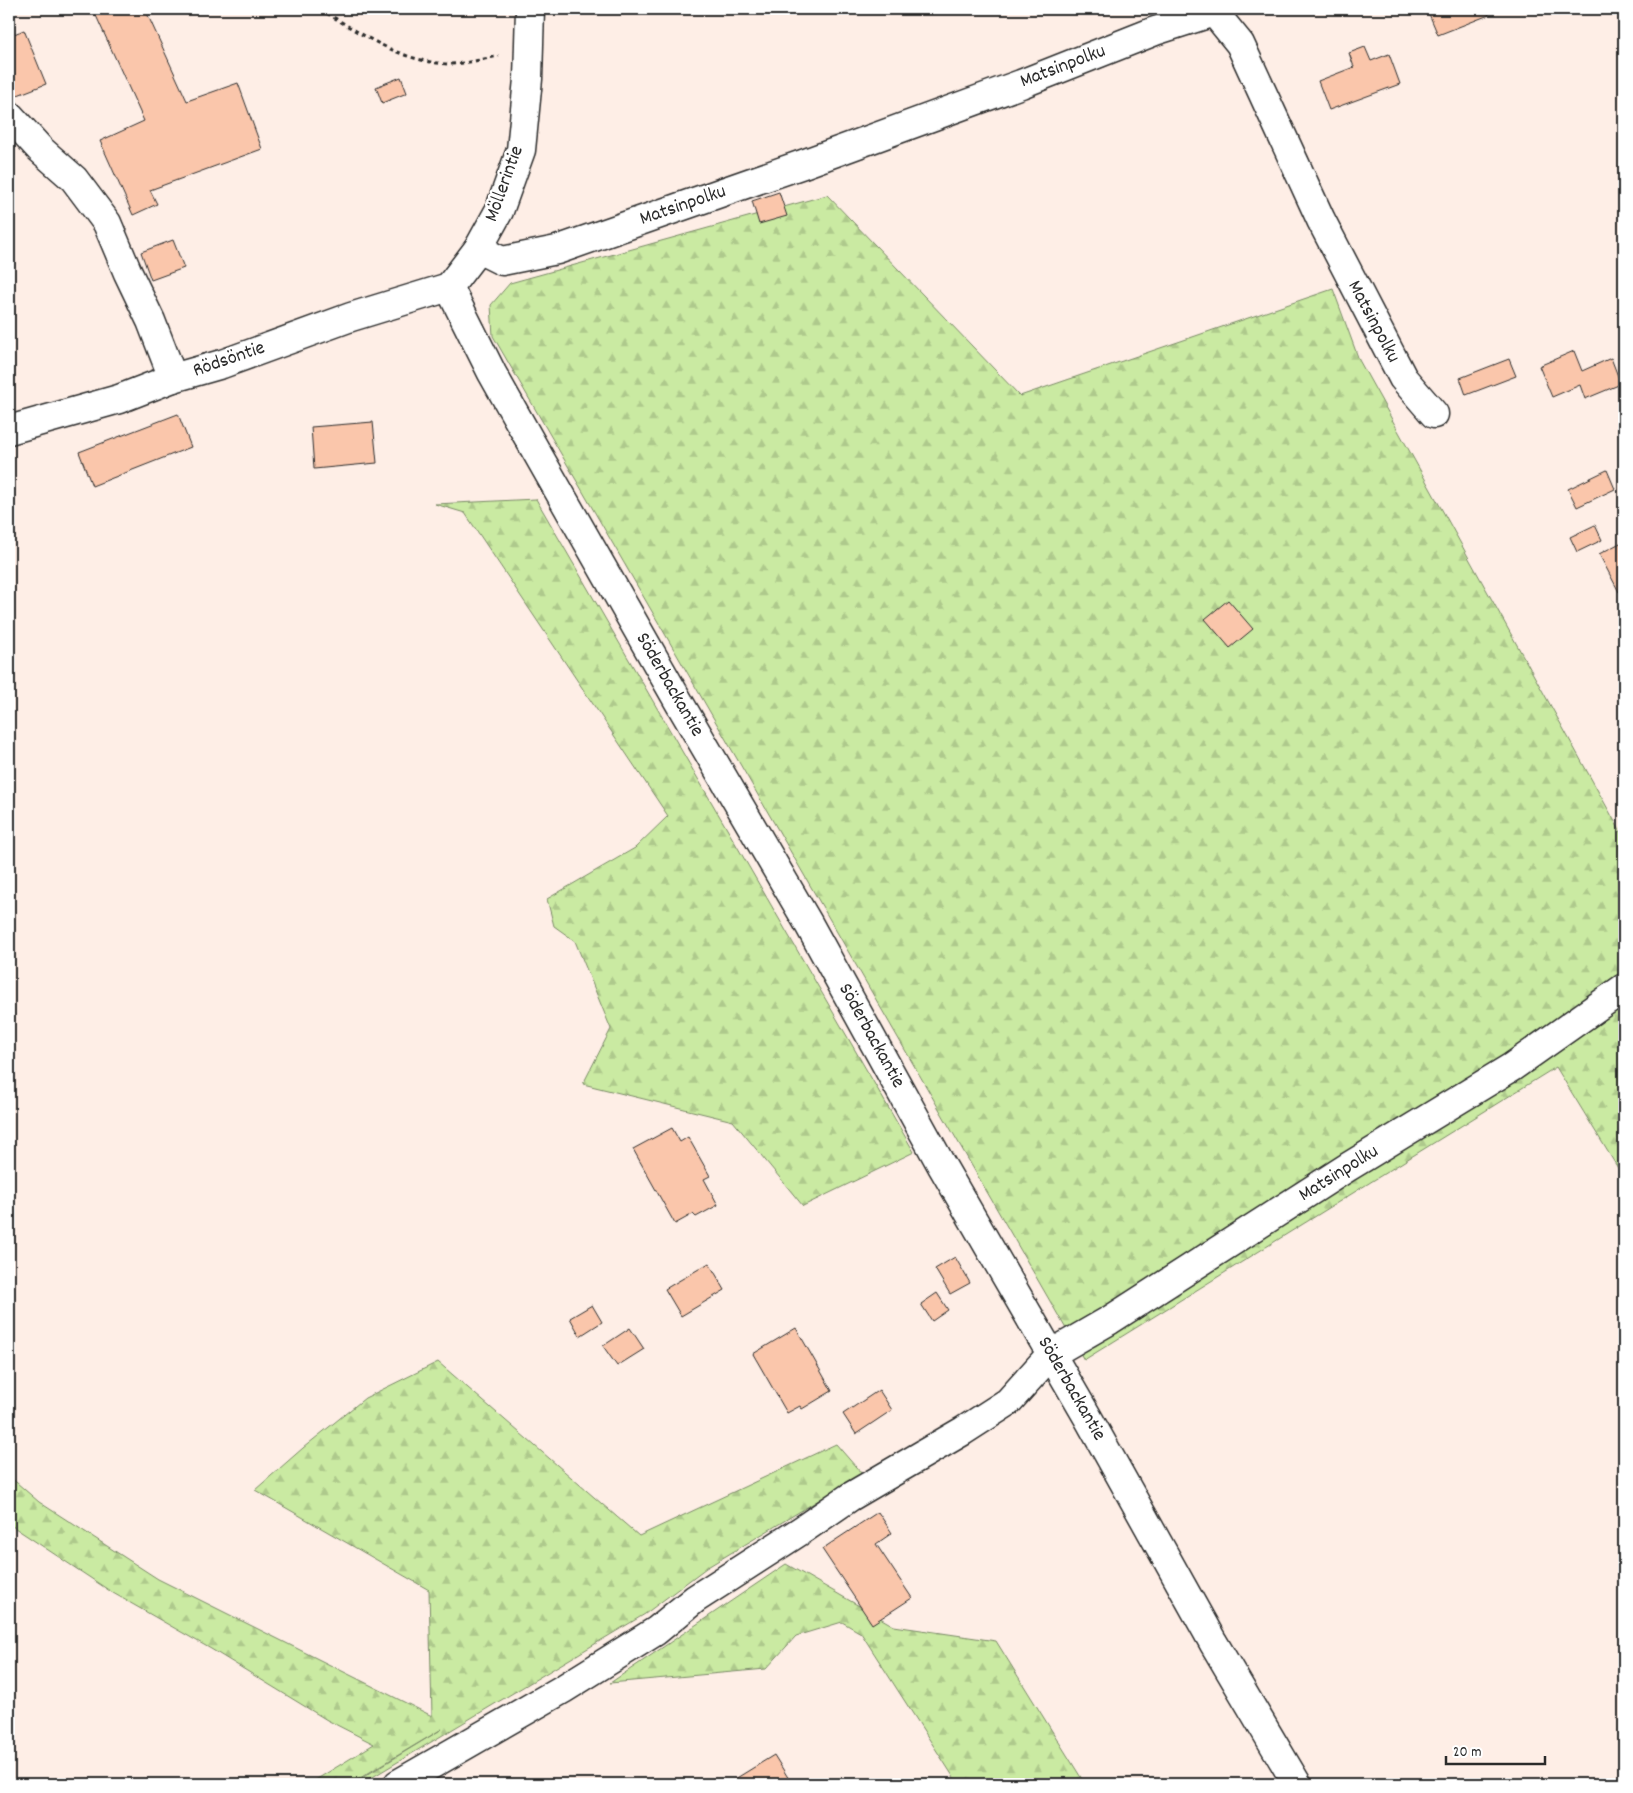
<svg xmlns="http://www.w3.org/2000/svg" width="1633" height="1793" viewBox="0 0 1633 1793" font-family="Dekko,sans-serif">
<style>
.forest{fill:url(#forest-firs);stroke:#7a8a66}
.building{fill:#fac6ab;stroke:#2b2b2b}
.lines{fill:none;stroke-linecap:round;stroke-linejoin:round}
.minor-casing{stroke:#2b2b2b;stroke-width:31}
.path{stroke:#2b2b2b;stroke-width:3;stroke-dasharray:4 4;stroke-linecap:butt}
.minor{stroke:#fff;stroke-width:28}
.labels{text-anchor:middle;dominant-baseline:central;stroke-width:4.5;stroke-linejoin:round;paint-order:stroke}
.street-label{font-size:20px;fill:#2b2b2b;stroke:#fff}
</style>
<defs>
<pattern id="forest-firs" width="22" height="20" patternUnits="userSpaceOnUse" patternTransform="scale(1.25)"><rect width="22" height="20" fill="#caeaa2"/><path d="M5 1l3.5 6h-7zM16 11l3.5 6h-7z" fill="#aec98c"/></pattern>
</defs>
<rect width="100%" height="100%" fill="#feeee6"/>
<filter id="ink" filterUnits="userSpaceOnUse"><feTurbulence type="fractalNoise" baseFrequency=".02" numOctaves="2"/><feDisplacementMap in="SourceGraphic" scale="10" xChannelSelector="R" yChannelSelector="G"/><feConvolveMatrix kernelMatrix="1 2 1 2 8 2 1 2 1" color-interpolation-filters="sRGB"/></filter>
<g filter="url(#ink)">
<g class="forest">
<polygon points="827,195 1020,396 1333,289 1359,360 1624,838 1624,1178 1556,1067 1084,1360 493,336 491,305 510,283"/>
<polygon points="536,499 914,1152 803,1206 733,1121 583,1084 611,1029 575,941 554,926 547,899 635,848 668,816 465,513 435,504"/>
<polygon points="438,1362 639,1536 836,1444 862,1474 706,1568 645,1614 361,1784 352,1784 442,1729 350,1784 309,1784 374,1744 327,1720 211,1649 113,1593 9,1524 9,1476 39,1502 158,1579 432,1716 429,1590 255,1490 303,1448 365,1398"/>
<polygon points="786,1564 894,1626 996,1641 1085,1784 958,1784 861,1633 842,1622 796,1636 766,1669 610,1683"/>
</g>
<g class="building">
<polygon points="93,9 145,9 187,101 238,83 262,149 150,190 157,204 133,215 100,141 144,121"/>
<polygon points="1427,9 1486,9 1489,15 1438,35"/>
<polygon points="24,30 46,84 10,98 9,36"/>
<polygon points="1365,47 1371,61 1389,54 1400,84 1329,110 1318,81 1354,67 1349,53"/>
<polygon points="401,77 407,93 382,103 376,87"/>
<polygon points="779,192 787,216 759,224 752,201"/>
<polygon points="173,240 184,268 151,280 141,252"/>
<polygon points="1574,351 1582,371 1611,358 1621,384 1585,399 1580,385 1552,397 1539,366"/>
<polygon points="1509,359 1516,376 1466,395 1460,378"/>
<polygon points="178,414 191,447 92,486 79,452"/>
<polygon points="373,422 377,463 314,469 311,427"/>
<polygon points="1607,470 1615,489 1577,507 1568,489"/>
<polygon points="1595,525 1602,540 1577,552 1570,537"/>
<polygon points="1624,541 1624,589 1619,592 1599,554"/>
<polygon points="1228,600 1253,629 1230,648 1205,619"/>
<polygon points="672,1128 680,1142 688,1137 710,1176 704,1179 718,1205 696,1217 693,1214 675,1224 633,1149"/>
<polygon points="955,1257 970,1283 950,1294 935,1269"/>
<polygon points="709,1263 725,1290 681,1316 665,1289"/>
<polygon points="937,1293 948,1310 932,1321 921,1304"/>
<polygon points="592,1305 602,1322 580,1336 570,1318"/>
<polygon points="630,1328 644,1349 617,1366 603,1346"/>
<polygon points="796,1328 832,1391 802,1409 800,1406 787,1413 753,1354"/>
<polygon points="879,1390 892,1410 856,1434 843,1414"/>
<polygon points="878,1512 892,1533 876,1544 912,1598 872,1624 822,1549"/>
<polygon points="774,1755 792,1784 727,1784"/>
</g>
<g class="lines">
<defs>
<g id="minor">
<polyline points="9,115 40,149 74,179 107,223 128,273 151,321 173,378"/>
<polyline points="478,249 502,261 557,250 803,164 1021,84 1155,31 1214,12 1240,44 1321,220 1403,378 1434,414"/>
<polyline points="449,287 492,373 537,453 680,704 807,921 942,1166 1087,1416 1213,1642 1297,1784"/>
<polyline points="449,287 478,249 499,211 521,150 528,79 530,9"/>
<polyline points="9,430 119,399 173,378 222,364 351,317 449,287"/>
<polyline points="398,1784 563,1689 656,1631 695,1599 802,1530 850,1497 963,1431 1008,1402 1051,1354 1110,1320 1348,1167 1512,1067 1624,988"/>
</g>
</defs>
<use href="#minor" class="minor-casing"/>
<path class="path" d="M320 9C360 33 400 62 449 64 465 64 483 59 499 56"/>
<use href="#minor" class="minor"/>
</g>
</g>
<g class="labels">
<g class="street-label">
<text transform="translate(1063 67) rotate(-21)">Matsinpolku</text>
<text transform="translate(505 184) rotate(-70)">Möllerintie</text>
<text transform="translate(683 206) rotate(-19)">Matsinpolku</text>
<text transform="translate(1373 322) rotate(62)">Matsinpolku</text>
<text transform="translate(229 360) rotate(-19)">Rödsöntie</text>
<text transform="translate(669 685) rotate(60)">Söderbackantie</text>
<text transform="translate(871 1036) rotate(61)">Söderbackantie</text>
<text transform="translate(1339 1174) rotate(-32)">Matsinpolku</text>
<text transform="translate(1071 1389) rotate(60)">Söderbackantie</text>
</g>
</g>
<rect width="1633" height="1793" fill="none" stroke="#fff" stroke-width="30"/>
<rect x="15" y="15" width="1603" height="1763" fill="none" stroke="#2b2b2b" stroke-width="2" filter="url(#ink)"/>
<path d="M1446 1756v8h99v-8" fill="none" stroke="#2b2b2b" stroke-width="2.5"/>
<text x="1453" y="1756" font-size="15" fill="#2b2b2b" stroke="#ffffff" stroke-width="4" paint-order="stroke">20 m</text>
</svg>
